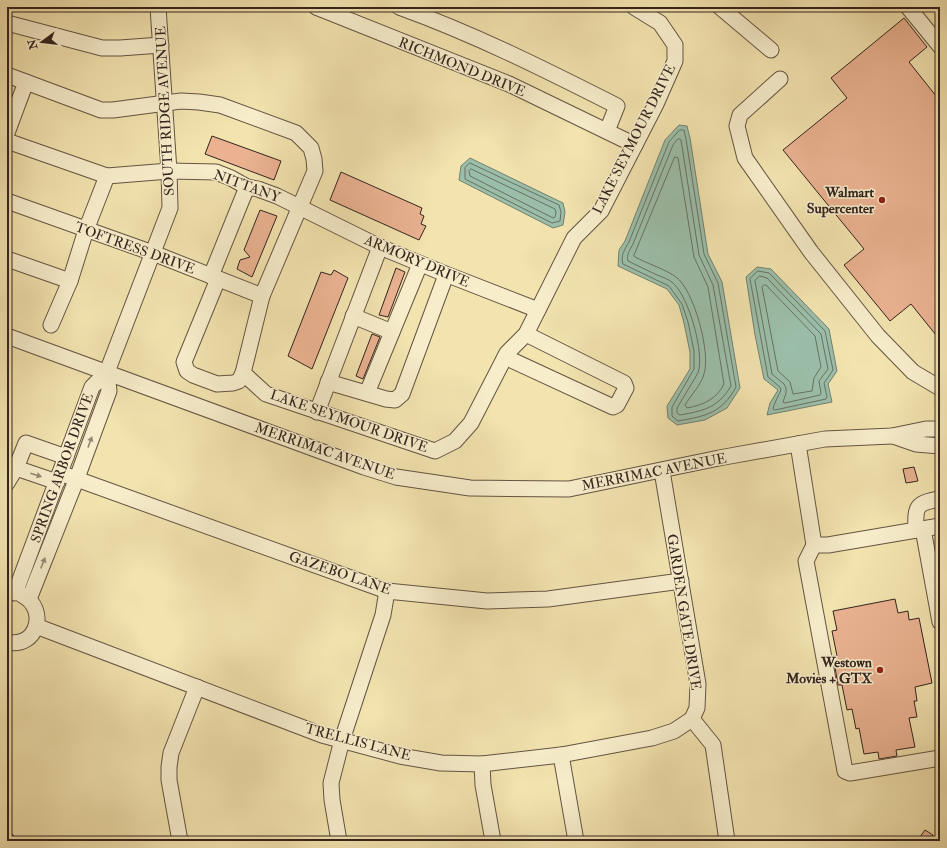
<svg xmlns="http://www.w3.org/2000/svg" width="947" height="848" viewBox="0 0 947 848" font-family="'IM FELL Double Pica',serif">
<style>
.water{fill:#9bbea9;stroke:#728071}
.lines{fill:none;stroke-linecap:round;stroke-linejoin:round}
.shore{stroke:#687164;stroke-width:1}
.building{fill:#eab291;stroke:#34241e}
.minor-casing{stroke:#645442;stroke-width:17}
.minor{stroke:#f7edcb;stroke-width:15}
.oneway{fill:#968874}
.poi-dot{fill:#8f2418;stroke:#f7edcb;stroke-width:1.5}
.labels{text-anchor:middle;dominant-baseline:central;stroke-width:3;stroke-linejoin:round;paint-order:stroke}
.street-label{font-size:14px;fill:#34241e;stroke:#f7edcb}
.poi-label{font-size:14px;font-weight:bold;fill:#34241e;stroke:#f7edcb;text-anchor:end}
</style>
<rect width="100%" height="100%" fill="#f2e3af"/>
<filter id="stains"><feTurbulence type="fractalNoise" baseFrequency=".005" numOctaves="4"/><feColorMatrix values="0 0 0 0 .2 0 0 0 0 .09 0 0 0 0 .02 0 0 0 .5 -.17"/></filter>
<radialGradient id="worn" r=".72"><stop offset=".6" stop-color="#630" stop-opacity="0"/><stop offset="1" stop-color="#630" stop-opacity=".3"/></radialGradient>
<g class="water">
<polygon points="679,125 687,126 690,138 708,254 722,282 740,388 727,408 705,420 677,425 668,418 667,406 690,369 690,352 684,323 679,305 667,289 618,266 619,250 625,241 665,140"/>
<polygon points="470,158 563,203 565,212 563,225 553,228 459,180 461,166"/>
<polygon points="757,267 771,269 829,329 837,371 828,384 832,402 767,415 770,403 778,390 764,379 755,335 746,277"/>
</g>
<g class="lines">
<g class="shore">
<path d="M680 130H684L686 139 704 254 718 283 736 387C722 413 706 416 678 421L672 416V407L694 369V351L688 322 682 304 669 286 623 264C620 256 625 249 629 242L669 142Z"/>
<path d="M678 139H680L681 140 699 255 713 285 731 386C718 408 703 411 680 415L677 413V408L698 373C705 354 689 297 673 283 669 279 662 277 657 275 647 270 638 266 628 261 626 255 630 250 633 244L673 145Z"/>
<path d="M675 157 678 158 694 257 708 287 724 384C717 399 703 405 687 408L685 405C691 395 701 385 704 374 711 353 694 290 676 277 667 270 646 263 635 257L634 256Z"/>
<polygon points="470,163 559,205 561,212 560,221 552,223 465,179 465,168"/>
<polygon points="471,169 555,209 556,212 555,217 553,218 470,176 469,171"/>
<polygon points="758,271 769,273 825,331 833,370 824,383 827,397 826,399 775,410 773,409 774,405 781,390 780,387 768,377 750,279"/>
<polygon points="760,276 767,278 821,334 828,369 819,381 821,393 820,395 785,403 783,402 786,393 786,388 784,384 772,374 755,281"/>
<polygon points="764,285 766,285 815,336 821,367 814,378 812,391 793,394 790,382 778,371 762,287"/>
</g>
</g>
<g class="building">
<polygon points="904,18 927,47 909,62 940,101 940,340 911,304 890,321 844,265 864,249 783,150 847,98 831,78"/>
<polygon points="212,136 281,161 274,180 205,154"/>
<polygon points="341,172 422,208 420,214 424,216 421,224 426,226 419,240 330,200"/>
<polygon points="260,210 277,216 252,277 237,269 240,260 250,257 244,250"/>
<polygon points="396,268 405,272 388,317 379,315"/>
<polygon points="334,270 348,278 312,369 288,356 321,272 331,275"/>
<polygon points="372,334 380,337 363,379 356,376"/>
<polygon points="914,467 918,481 906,483 903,469"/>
<polygon points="895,599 898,613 908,611 909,620 919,618 932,683 915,687 917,701 914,701 917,717 909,718 915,747 896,750 897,756 879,759 878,752 864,754 859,728 856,729 852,709 847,710 842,685 838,685 833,656 837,656 832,631 837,630 833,611"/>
<polygon points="925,830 933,835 929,841 917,841"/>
</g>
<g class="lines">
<defs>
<g id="minor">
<polyline points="316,7 509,84 635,145"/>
<path d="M399 7C474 34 546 70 617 106L607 131"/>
<polyline points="720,7 771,50"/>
<polyline points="908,7 940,46"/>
<polyline points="7,23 102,48 120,48 161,45"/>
<polyline points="7,75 101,110 113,110 181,101 199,102 220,105 296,133 311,148 314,159 315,171 262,296 243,373 266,394 435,451 455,441 471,423 507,353 526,334 574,238 601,211 656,104 675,61 675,45 660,23 634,7"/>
<polyline points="780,79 740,115 737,126 745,158 811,252 878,336 913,372 940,388"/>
<polyline points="7,133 26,82"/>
<polyline points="7,141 107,176 86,230 70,281 51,325"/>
<polyline points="107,176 169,171 216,172 231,178 247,187 258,189 277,196 380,247 443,273 538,310"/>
<polyline points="7,201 153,253 262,296"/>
<polyline points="7,259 70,281"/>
<polyline points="211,276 247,187"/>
<polyline points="218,279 184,362 187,371 193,375 217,384 233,383 239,381 243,373"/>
<polyline points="353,316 392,332"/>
<polyline points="7,336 364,467 396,477 470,488 569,489 719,458 825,439 892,436 926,429 940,429"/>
<polyline points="505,357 613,407 617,405 626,388 624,383 526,334"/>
<polyline points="328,382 386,399 395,400 402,394 446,275"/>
<polyline points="367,393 420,264"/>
<polyline points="317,412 380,247"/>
<polyline points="893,436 916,444 940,446"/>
<polyline points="798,444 814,545 806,561 845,771 850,773 940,758"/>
<polyline points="16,468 57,482"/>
<polyline points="662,471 698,684 697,708 692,719"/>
<polyline points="60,473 387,591 487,601 548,599 681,581"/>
<polyline points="7,483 16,468 26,443 66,457"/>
<polyline points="923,529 940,622"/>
<path d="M916 530C915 506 916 503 940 499"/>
<polyline points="814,545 828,545 940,526"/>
<polyline points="15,593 92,387 107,372 170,208 169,171 158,7"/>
<polyline points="29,599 77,478 109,391 107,372"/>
<polyline points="36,626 322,735 400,756 441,763 482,764 561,755 652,738 674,731 692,719"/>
<path d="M7 642C37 649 49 609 22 595"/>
<polyline points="692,719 713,745 727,841"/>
<polyline points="561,755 576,841"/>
<polyline points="482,764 483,785 493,841"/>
<polyline points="7,840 7,841"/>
<polyline points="180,841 169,780 169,767 171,753 197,687"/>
<polyline points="339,841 332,800 331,783 342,740 383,615 387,591"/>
</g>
</defs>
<use href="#minor" class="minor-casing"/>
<use href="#minor" class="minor"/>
</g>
<defs><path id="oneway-solid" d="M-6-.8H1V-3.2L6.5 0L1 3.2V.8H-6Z"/></defs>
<g class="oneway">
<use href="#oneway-solid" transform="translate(90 442) rotate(-70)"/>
<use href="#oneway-solid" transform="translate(36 475) rotate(18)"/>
<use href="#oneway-solid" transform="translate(43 563) rotate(-68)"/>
</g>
<g class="poi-dot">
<circle cx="882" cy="200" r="4"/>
<circle cx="880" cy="670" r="4"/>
</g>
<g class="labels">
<g class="street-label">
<text transform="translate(462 67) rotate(22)">RICHMOND DRIVE</text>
<text transform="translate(165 111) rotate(-93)">SOUTH RIDGE AVENUE</text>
<text transform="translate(634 139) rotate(-63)">LAKE SEYMOUR DRIVE</text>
<text transform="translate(247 186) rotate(20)">NITTANY</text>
<text transform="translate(135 248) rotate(20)">TOFTRESS DRIVE</text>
<text transform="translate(417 261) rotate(23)">ARMORY DRIVE</text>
<text transform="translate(349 421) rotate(19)">LAKE SEYMOUR DRIVE</text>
<text transform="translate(325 451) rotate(19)">MERRIMAC AVENUE</text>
<text transform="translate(62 468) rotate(-70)">SPRING ARBOR DRIVE</text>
<text transform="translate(654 472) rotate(-11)">MERRIMAC AVENUE</text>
<text transform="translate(340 573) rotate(19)">GAZEBO LANE</text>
<text transform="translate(684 612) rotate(81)">GARDEN GATE DRIVE</text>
<text transform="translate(358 742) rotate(15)">TRELLIS LANE</text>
</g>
<g class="poi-label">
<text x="874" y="192">Walmart<tspan x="874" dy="16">Supercenter</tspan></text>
<text x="872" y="662">Westown<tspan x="872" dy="16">Movies + GTX</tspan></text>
</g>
</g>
<rect width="947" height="848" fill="none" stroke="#f2e3af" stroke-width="24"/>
<rect x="8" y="8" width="931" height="832" fill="none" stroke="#34241e" stroke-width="2"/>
<rect x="12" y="12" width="923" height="824" fill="none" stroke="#34241e"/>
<g transform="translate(42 42) rotate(255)" stroke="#f7edcb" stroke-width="3" paint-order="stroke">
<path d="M0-3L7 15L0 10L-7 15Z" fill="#34241e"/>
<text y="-6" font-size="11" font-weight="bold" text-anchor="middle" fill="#34241e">N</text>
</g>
<rect width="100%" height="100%" filter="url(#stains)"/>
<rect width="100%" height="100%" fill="url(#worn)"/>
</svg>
